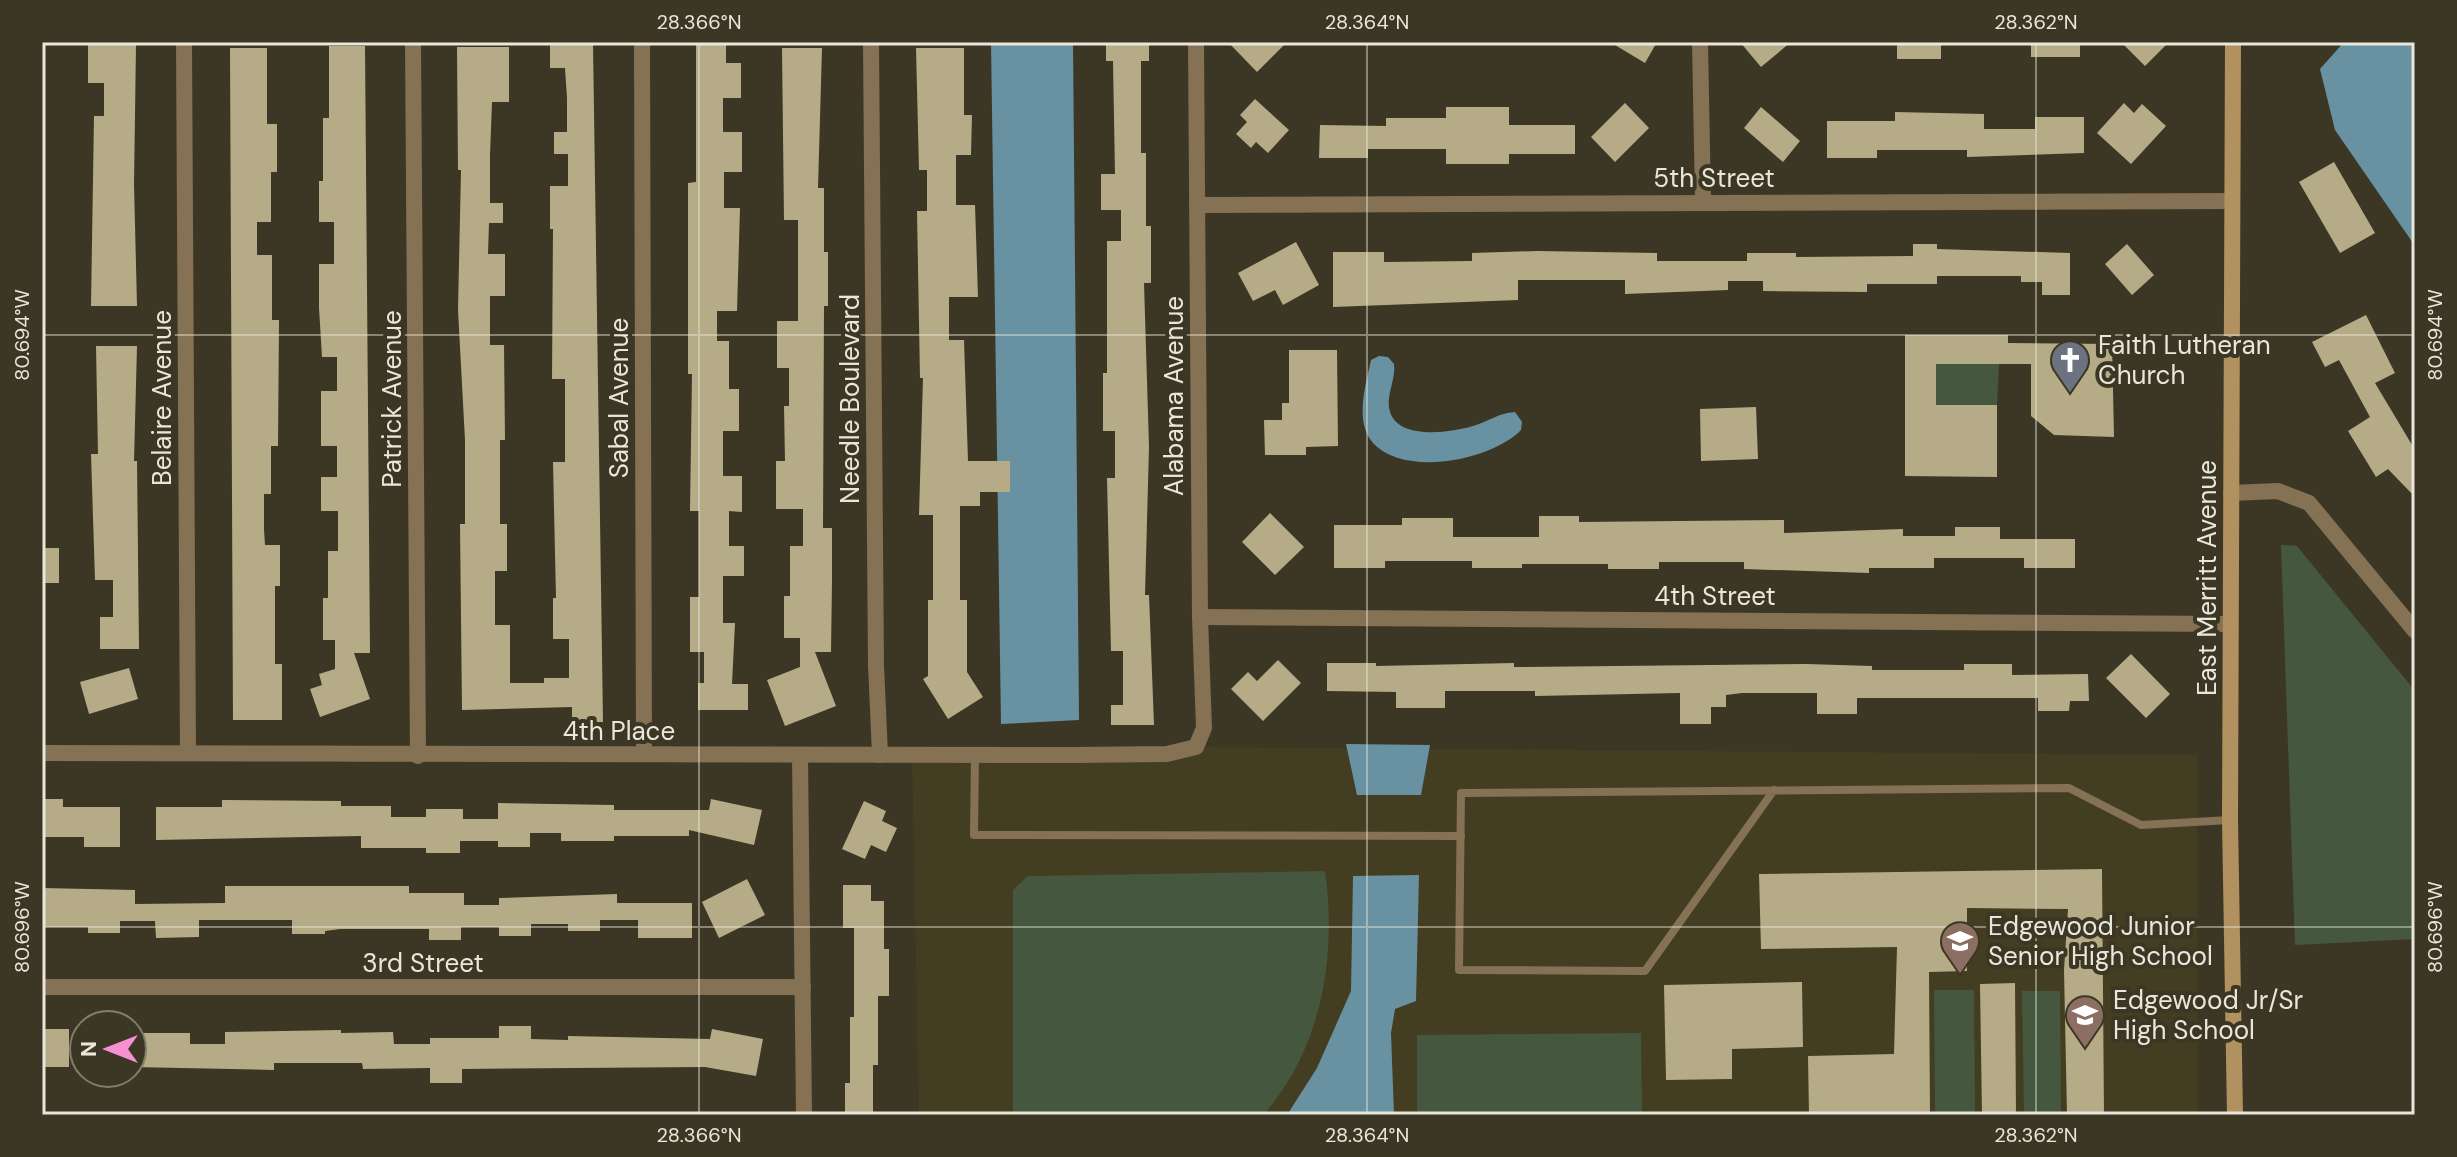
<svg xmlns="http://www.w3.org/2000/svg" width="2457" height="1157" viewBox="0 0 2457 1157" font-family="'DM Sans',sans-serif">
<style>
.built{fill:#433d22}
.green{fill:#46573f}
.water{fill:#6892a1}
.building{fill:#b5ac87}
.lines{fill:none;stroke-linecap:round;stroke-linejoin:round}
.lane{stroke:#857153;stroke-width:8}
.street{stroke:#857153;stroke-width:16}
.secondary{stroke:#b19160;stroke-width:16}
.ticks{fill:none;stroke:#e9e7db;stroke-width:2;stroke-opacity:0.45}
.labels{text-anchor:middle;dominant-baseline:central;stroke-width:8;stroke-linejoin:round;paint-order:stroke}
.street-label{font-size:26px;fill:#e9e7db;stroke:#3c3724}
.poi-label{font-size:26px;fill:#e9e7db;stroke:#3c3724;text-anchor:start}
.neatline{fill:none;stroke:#e9e7db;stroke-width:3}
.ticks-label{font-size:20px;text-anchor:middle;fill:#e9e7db}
</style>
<rect width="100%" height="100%" fill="#3c3724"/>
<polygon class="built" points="1196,747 2197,755 2198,1115 919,1115 912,755"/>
<g class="green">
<polygon points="1936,364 1999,364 1997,405 1936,405"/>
<polygon points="2281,545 2297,546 2415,691 2415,939 2295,945"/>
<path d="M1325 871C1337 956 1322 1049 1263 1115H1013V890L1028 876Z"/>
<polygon points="1934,990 1974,990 1975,1115 1935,1115"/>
<polygon points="2022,991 2060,991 2061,1115 2024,1115"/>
<polygon points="1641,1033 1642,1115 1417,1115 1417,1035"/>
</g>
<g class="water">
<polygon points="991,42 1073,42 1079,720 1001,724"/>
<polygon points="2344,42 2415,42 2415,246 2335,130 2320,69"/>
<path d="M1379 356 1388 357 1394 364C1396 379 1387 392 1389 408 1395 441 1449 433 1473 426 1488 422 1498 413 1515 412L1522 422 1521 430C1492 460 1405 478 1373 443 1354 422 1366 384 1371 360Z"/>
<polygon points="1346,744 1430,745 1421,795 1357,795"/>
<polygon points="1419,875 1416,1001 1395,1009 1391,1033 1394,1115 1287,1115 1317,1068 1351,991 1353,876"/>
</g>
<g class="building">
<polygon points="1106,42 1149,42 1149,61 1141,61 1141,153 1146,153 1146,226 1151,226 1151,283 1144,283 1149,447 1145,595 1149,595 1154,725 1111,725 1111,705 1123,705 1123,651 1111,651 1107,478 1115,478 1115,431 1103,431 1103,373 1107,373 1107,241 1121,241 1121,210 1101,210 1101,174 1115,174 1113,61 1106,61"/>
<polygon points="1228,42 1287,42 1257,72"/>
<polygon points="1610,42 1657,42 1645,63"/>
<polygon points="1740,42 1791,42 1761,67"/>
<rect x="1897" y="42" width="44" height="17"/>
<rect x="2031" y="42" width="49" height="15"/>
<polygon points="2121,42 2169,42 2145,66"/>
<polygon points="88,44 136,44 134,184 137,306 91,306 94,116 104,116 104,83 88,83"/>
<polygon points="550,44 593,44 603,722 572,722 572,707 462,710 460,524 465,524 465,440 458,310 461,170 458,170 457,47 509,47 509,102 492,102 490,155 490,203 503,203 503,223 489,223 488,254 505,254 505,296 490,296 490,345 504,345 505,440 500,440 500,524 507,524 507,571 495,571 495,625 510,625 510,683 544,683 544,678 569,678 569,639 553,639 553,598 556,598 553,462 565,462 565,379 552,379 553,229 550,229 550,186 568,186 568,154 554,154 554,132 567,132 567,98 565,68 550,68"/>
<polygon points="696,45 726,45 726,63 741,63 741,98 723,98 723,132 742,132 742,172 724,172 724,208 740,208 737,311 717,311 717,341 729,341 729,389 739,389 739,431 723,431 723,476 742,476 742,512 729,511 729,546 744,546 744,576 723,576 723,623 735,623 732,684 748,684 748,710 698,710 698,683 704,683 704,652 690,652 690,597 699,597 699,511 690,511 692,374 688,374 688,183 696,182"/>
<polygon points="329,46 365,46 370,653 354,653 370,699 320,717 310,689 322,685 319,674 335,669 335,640 323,640 323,598 328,598 328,551 338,551 338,511 321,511 321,477 337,477 337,446 321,446 321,391 337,391 337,357 322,357 319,308 319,264 334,264 334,222 319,222 319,181 323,181 323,118 329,118"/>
<polygon points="230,48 267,48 267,124 277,124 277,172 271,172 271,222 257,222 257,255 272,255 272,320 279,320 278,446 271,446 271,494 264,494 264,530 265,545 280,545 280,586 275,586 275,664 282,664 282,720 233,720"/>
<polygon points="782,48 822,48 818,188 824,188 824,252 828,252 828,306 824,306 823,528 832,528 832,581 831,652 815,652 836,706 785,726 767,680 800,667 800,638 784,638 784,596 790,596 790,546 803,546 803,509 776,509 776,461 785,461 784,406 789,406 789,368 777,368 777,321 798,321 798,220 784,220"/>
<polygon points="916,48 964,48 964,115 972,115 971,155 956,155 956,205 975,205 978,297 949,297 949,340 964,340 968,461 1010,461 1010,492 980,492 980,506 960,506 960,600 967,600 967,672 983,697 948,719 923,679 928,676 928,600 933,600 933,515 919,515 923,378 920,378 917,211 927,211 927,170 919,170"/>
<polygon points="1255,99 1289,130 1268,153 1256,142 1251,148 1236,134 1247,122 1240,115"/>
<polygon points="1625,103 1649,128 1615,162 1591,137"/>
<polygon points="2124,103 2134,113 2142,104 2166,126 2131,164 2097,133"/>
<polygon points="1446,107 1509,107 1509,125 1575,125 1575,154 1509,154 1509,164 1446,164 1446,149 1368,149 1368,158 1319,158 1320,125 1386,126 1386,118 1446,118"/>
<polygon points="1761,107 1800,141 1783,162 1744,128"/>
<polygon points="1895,112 1984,114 1984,129 2035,129 2035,117 2084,117 2084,153 1967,157 1967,150 1877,150 1877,158 1827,158 1827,121 1895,121"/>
<polygon points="2334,162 2375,233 2340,253 2299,182"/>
<polygon points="1296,242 1319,285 1283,305 1275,290 1253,301 1238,273"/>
<polygon points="1913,244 1937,244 1937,249 2070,253 2070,295 2042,295 2042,282 2021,282 2021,276 1937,276 1937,284 1867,284 1867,292 1763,291 1763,281 1728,281 1728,290 1625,294 1625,280 1518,280 1518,300 1333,307 1333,252 1384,252 1384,262 1472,261 1472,253 1537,251 1657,253 1657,261 1747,261 1747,253 1796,253 1796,257 1913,256"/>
<polygon points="2127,244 2154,275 2132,295 2105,264"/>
<polygon points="2366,315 2395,373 2375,383 2415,450 2415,497 2388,469 2376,477 2348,431 2370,417 2339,360 2325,367 2312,342"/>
<polygon points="1905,335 2008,335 2008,343 2112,344 2114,437 2054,435 2031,416 2031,364 1936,364 1936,405 1997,405 1997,477 1905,476"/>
<polygon points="96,346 137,346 134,461 137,461 139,649 100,649 100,617 113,617 113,580 95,580 91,454 98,454"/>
<polygon points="1289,350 1337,350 1338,446 1306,447 1306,455 1265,455 1264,420 1282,420 1282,403 1289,403"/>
<polygon points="1756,407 1758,459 1701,461 1700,409"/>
<polygon points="1270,513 1304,547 1275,575 1242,542"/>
<polygon points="1539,516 1579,516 1579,522 1784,520 1784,533 1903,529 1903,536 1955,536 1955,527 2000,527 2000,539 2075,539 2075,568 2024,568 2024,558 1934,558 1934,568 1869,568 1869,573 1744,569 1744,562 1659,562 1659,569 1608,569 1608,564 1522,564 1522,568 1472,568 1472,561 1385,561 1385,568 1334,568 1334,525 1402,525 1402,518 1453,518 1453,537 1539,537"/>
<rect x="42" y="548" width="17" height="35"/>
<polygon points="2131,654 2170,694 2146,718 2106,678"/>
<polygon points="1278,660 1301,683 1263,721 1231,689 1248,672 1257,681"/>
<polygon points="1327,663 1376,663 1376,666 1514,663 1514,667 1806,664 1872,666 1872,670 1964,670 1964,664 2012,664 2012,675 2088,674 2089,701 2070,701 2069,711 2038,711 2038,698 1857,698 1857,714 1817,714 1817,693 1742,693 1726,695 1726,707 1711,707 1711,724 1680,724 1680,693 1535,696 1535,691 1445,691 1445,708 1396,708 1396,692 1327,691"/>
<polygon points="129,668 138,699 89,714 80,682"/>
<polygon points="42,799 63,799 63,807 120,807 120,847 84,847 84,837 42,837"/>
<polygon points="711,799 762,810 754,845 689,830 689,836 614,836 614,841 561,841 561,833 530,833 530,847 498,847 498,841 460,841 460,853 426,853 426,848 361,848 361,836 156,840 156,807 222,807 222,800 341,801 341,806 391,806 391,817 426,817 426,809 463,809 463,819 498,819 498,803 614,805 614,810 709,810"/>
<polygon points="864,801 886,811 882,821 897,828 886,852 871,845 865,859 842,849"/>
<polygon points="2102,869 2104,1115 2067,1115 2064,970 2068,909 1967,908 1967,971 1929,972 1930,1115 1809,1115 1808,1056 1894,1054 1897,947 1761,949 1759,874"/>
<polygon points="747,879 765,915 719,938 702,902"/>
<polygon points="843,885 871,885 871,901 884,901 884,949 889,949 889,996 878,996 878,1065 873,1065 873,1115 845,1115 845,1083 850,1083 850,1017 854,1017 854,928 843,928"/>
<polygon points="225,886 409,886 409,893 464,893 464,905 499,905 499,898 617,894 617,903 692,903 692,938 638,938 638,920 600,920 600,931 568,931 568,924 531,924 531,936 499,936 499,927 461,927 461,940 429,940 429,929 340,929 325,931 325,934 292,934 292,920 199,920 199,937 156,938 155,921 120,921 120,933 88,933 88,927 42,927 42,888 135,890 135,904 225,903"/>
<polygon points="1802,982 1803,1047 1732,1049 1732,1079 1666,1080 1664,985"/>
<polygon points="2015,983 2016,1115 1982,1115 1980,984"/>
<polygon points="499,1026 531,1026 531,1039 568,1040 568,1036 710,1039 712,1029 763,1039 756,1076 705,1067 462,1069 462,1083 430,1083 430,1068 363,1069 362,1063 274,1063 274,1070 132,1067 132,1033 190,1033 190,1044 225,1044 225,1032 341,1030 341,1033 393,1032 394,1044 430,1044 430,1038 499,1038"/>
<rect x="42" y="1029" width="27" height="38"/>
</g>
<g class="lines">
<g class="lane">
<polyline points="975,755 974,835 1461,836"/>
<polyline points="1774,790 1645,971 1459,970 1461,793 2069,788 2141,825 2230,820"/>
</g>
<g class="street">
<polyline points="184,42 188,753"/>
<polyline points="413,42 418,756"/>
<polyline points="642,42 644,754"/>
<polyline points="871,42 876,665 880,755"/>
<polyline points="1700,42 1703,201"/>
<polyline points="1197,205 2232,201"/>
<polyline points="2231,493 2278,491 2309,503 2415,631"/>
<polyline points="1200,617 2230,624"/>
<polyline points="42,753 1074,755 1167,754 1196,747 1204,728 1200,617 1196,42"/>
<polyline points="800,756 804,1115"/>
<polyline points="42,987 803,987"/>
</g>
<polyline class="secondary" points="2233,42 2230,820 2235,1115"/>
</g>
<path class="ticks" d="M699 42V1115M1367 42V1115M2036 42V1115M42 335H2415M42 927H2415"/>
<defs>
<symbol id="church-pin" viewBox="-11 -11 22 30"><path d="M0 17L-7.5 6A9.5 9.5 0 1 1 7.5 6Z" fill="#6b7280" stroke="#3c3724"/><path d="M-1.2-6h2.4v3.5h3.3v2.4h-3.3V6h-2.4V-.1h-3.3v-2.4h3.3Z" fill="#fff"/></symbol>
<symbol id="school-pin" viewBox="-11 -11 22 30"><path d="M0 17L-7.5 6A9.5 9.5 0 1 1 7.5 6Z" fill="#8d6e63" stroke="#3c3724"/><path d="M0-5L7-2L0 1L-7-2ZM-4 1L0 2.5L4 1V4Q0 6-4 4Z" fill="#fff"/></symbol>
</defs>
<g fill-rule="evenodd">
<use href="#church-pin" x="2048" y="338" width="44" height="60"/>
<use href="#school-pin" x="1938" y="919" width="44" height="60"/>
<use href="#school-pin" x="2063" y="993" width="44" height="60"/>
</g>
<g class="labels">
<g class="street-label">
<text x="1714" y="178">5th Street</text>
<text transform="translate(1174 396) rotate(-90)">Alabama Avenue</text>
<text transform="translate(162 398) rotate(-90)">Belaire Avenue</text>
<text transform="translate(619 398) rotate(-90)">Sabal Avenue</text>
<text transform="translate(392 399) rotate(-90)">Patrick Avenue</text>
<text transform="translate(850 399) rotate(-90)">Needle Boulevard</text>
<text transform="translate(2207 578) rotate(-90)">East Merritt Avenue</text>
<text x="1715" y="596">4th Street</text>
<text x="619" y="731">4th Place</text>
<text x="423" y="963">3rd Street</text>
</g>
<g class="poi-label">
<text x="2098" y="345">Faith Lutheran<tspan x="2098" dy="30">Church</tspan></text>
<text x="1988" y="926">Edgewood Junior<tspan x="1988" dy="30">Senior High School</tspan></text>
<text x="2113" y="1000">Edgewood Jr/Sr<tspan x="2113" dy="30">High School</tspan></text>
</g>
</g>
<rect width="2457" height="1157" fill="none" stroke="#3c3724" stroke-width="88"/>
<g transform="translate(108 1049) rotate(270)"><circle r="38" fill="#3c3724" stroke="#817d6d" stroke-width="2"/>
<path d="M0-6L14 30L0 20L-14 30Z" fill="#f591d2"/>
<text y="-12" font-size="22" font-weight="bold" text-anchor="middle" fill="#e9e7db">N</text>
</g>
<rect x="44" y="44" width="2369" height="1069" class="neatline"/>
<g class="ticks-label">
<text x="699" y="29">28.366°N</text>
<text x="1367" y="29">28.364°N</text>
<text x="2036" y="29">28.362°N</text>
<text transform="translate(2435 335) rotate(-90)" y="7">80.694°W</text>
<text transform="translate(22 335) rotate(-90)" y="7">80.694°W</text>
<text transform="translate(2435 927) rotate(-90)" y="7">80.696°W</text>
<text transform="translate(22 927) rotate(-90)" y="7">80.696°W</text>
<text x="699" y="1142">28.366°N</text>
<text x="1367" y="1142">28.364°N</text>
<text x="2036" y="1142">28.362°N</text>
</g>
</svg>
